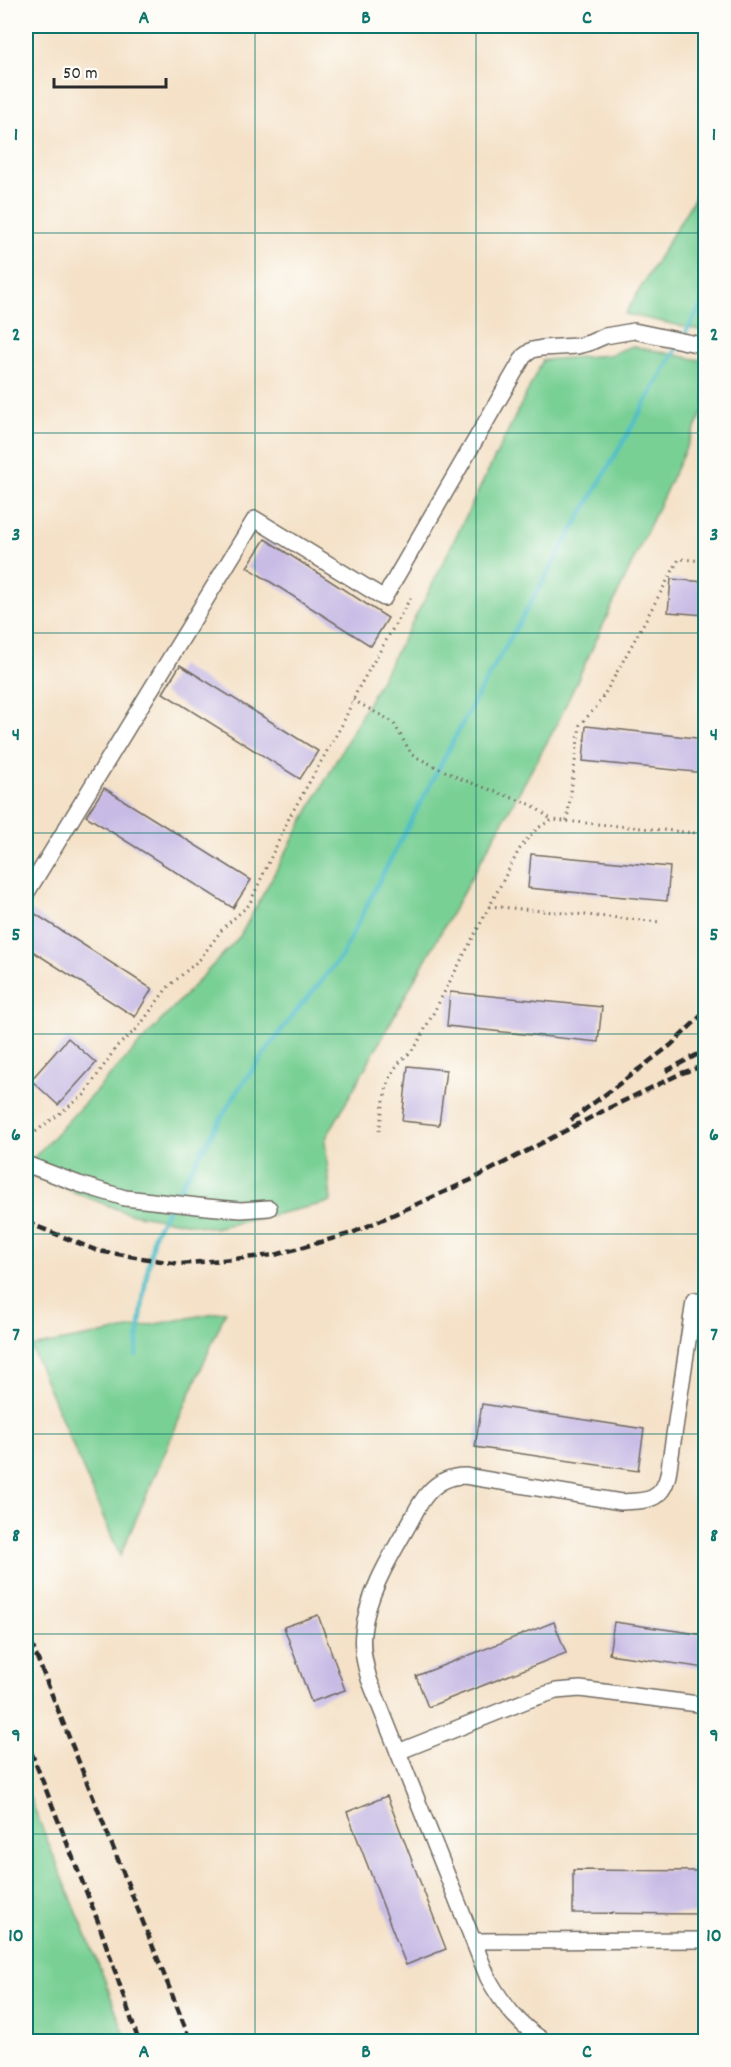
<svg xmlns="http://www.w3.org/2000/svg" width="731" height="2067" viewBox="0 0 731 2067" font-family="Dekko,sans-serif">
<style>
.green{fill:#79d095;stroke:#527e60;stroke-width:1.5}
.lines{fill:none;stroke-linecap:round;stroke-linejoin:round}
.stream{stroke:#51bec9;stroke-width:4.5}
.building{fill:#c7bbe5}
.minor-casing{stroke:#716b62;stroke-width:18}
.path{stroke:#716b62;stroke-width:3;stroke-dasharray:1.5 4.5;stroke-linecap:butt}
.minor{stroke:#fff;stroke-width:15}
.rail{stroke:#2b2b2b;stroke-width:4.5;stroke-dasharray:9 4.5;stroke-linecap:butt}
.grid{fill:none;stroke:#0f766e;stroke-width:1.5;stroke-opacity:0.55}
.neatline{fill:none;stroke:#0f766e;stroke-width:2}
.grid-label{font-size:20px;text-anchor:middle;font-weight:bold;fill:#0f766e}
</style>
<rect width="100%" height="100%" fill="#fdfcf7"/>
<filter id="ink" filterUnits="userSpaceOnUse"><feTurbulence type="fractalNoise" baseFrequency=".0167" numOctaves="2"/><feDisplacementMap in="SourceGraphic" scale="12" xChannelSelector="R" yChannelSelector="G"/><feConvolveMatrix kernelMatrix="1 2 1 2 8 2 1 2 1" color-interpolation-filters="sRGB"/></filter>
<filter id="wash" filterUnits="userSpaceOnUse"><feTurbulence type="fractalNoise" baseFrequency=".008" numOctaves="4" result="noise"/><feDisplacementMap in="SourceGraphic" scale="24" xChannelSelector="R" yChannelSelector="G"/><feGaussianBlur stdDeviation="1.35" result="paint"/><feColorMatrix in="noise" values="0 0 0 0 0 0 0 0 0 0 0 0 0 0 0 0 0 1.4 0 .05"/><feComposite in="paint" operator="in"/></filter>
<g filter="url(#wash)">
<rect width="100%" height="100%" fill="#f4e1c7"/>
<g class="green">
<polygon points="705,181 705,331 625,314 694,199"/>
<polygon points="632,346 705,361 705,407 556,726 325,1140 331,1202 214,1228 127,1213 26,1173 26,1166 240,936 426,597 543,360 609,355"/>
<polygon points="226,1311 120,1556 31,1347"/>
<polygon points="26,1789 104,1978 127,2041 26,2041"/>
</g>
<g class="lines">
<g class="stream">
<polyline points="173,1199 238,1090 289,1020 341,957 376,887 475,700 706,297"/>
<polyline points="136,1355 145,1285 154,1234 169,1207"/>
</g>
</g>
<g id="blocks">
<g class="building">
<polygon points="265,539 388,618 371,646 247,567"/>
<polygon points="671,579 705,582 705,615 668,612"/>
<polygon points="180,665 318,751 300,779 163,693"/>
<polygon points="586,726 705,739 705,773 583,761"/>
<polygon points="104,788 251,880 233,908 86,816"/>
<polygon points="531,854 670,867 667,901 528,888"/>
<polygon points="26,908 152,989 135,1017 26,947"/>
<polygon points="450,992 602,1007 598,1042 447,1026"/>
<polygon points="68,1038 96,1063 58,1105 31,1080"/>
<polygon points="408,1066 446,1070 439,1125 402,1121"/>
<polygon points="482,1404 644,1429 638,1471 475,1447"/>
<polygon points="318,1615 345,1690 311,1702 284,1627"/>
<polygon points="554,1622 566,1653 428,1707 416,1676"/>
<polygon points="614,1622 705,1635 705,1668 609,1654"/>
<polygon points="387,1796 446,1949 406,1965 347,1812"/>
<polygon points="573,1870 705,1871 705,1914 573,1913"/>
</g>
</g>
</g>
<g filter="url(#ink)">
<use href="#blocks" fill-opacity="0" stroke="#716b62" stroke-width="1.5"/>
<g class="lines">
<defs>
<g id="minor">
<polyline points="26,894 255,519 384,598 524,356 532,350 542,348 577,346 589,343 605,336 634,331 706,346"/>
<polyline points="26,1164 79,1184 125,1198 207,1207 241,1210 269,1208"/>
<polyline points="398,1752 528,1700 556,1691 580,1689 706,1705"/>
<polyline points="474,1941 706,1940"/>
<path d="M546 2042C520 2026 503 2005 488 1978L369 1679C365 1664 361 1648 363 1633 367 1594 390 1557 409 1524 415 1513 420 1501 429 1492 438 1482 451 1476 465 1476L621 1502C645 1501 662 1502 668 1475L694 1301 706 1302"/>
</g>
</defs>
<use href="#minor" class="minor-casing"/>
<g class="path">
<polyline points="353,700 393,722 412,755 461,779 532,805 552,820"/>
<polyline points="567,821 580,725 598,705 611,683 679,559 706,561"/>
<polyline points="489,906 661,922"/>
<path d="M379 1131C383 1110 384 1080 399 1063 405 1057 411 1052 416 1046L519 850C529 836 537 826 553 820L696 833"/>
<polyline points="26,1139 84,1095 117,1046 138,1028 167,988 200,959 224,927 249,905 289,818 343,723 358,689 411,597"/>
</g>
<use href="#minor" class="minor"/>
<g class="rail">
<polyline points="666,1071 706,1050"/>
<polyline points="571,1120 671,1045 706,1011"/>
<polyline points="26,1222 98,1251 180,1264 275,1255 352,1233 471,1180 609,1108 682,1073 706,1065"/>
<polyline points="26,1630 191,2042"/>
<polyline points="26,1739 99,1924 139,2042"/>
</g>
</g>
</g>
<path class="grid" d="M255 26V2042M476 26V2042M26 233H706M26 433H706M26 633H706M26 833H706M26 1034H706M26 1234H706M26 1434H706M26 1634H706M26 1834H706"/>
<rect width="731" height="2067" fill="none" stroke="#fdfcf7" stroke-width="66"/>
<path d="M54 78v9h112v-9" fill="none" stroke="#2b2b2b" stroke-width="3"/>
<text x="63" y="78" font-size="18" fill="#2b2b2b" stroke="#fdfcf7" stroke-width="4.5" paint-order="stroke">50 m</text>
<rect x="33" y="33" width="665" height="2001" class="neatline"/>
<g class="grid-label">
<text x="144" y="23">A</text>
<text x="366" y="23">B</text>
<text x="587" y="23">C</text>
<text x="16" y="140">1</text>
<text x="714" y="140">1</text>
<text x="16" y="340">2</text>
<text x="714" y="340">2</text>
<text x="16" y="540">3</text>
<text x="714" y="540">3</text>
<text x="16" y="740">4</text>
<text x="714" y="740">4</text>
<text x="16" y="940">5</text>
<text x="714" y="940">5</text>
<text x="16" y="1140">6</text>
<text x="714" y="1140">6</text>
<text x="16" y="1340">7</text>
<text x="714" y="1340">7</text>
<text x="16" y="1541">8</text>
<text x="714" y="1541">8</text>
<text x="16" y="1741">9</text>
<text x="714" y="1741">9</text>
<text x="16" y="1941">10</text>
<text x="714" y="1941">10</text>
<text x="144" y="2057">A</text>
<text x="366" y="2057">B</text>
<text x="587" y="2057">C</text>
</g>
</svg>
